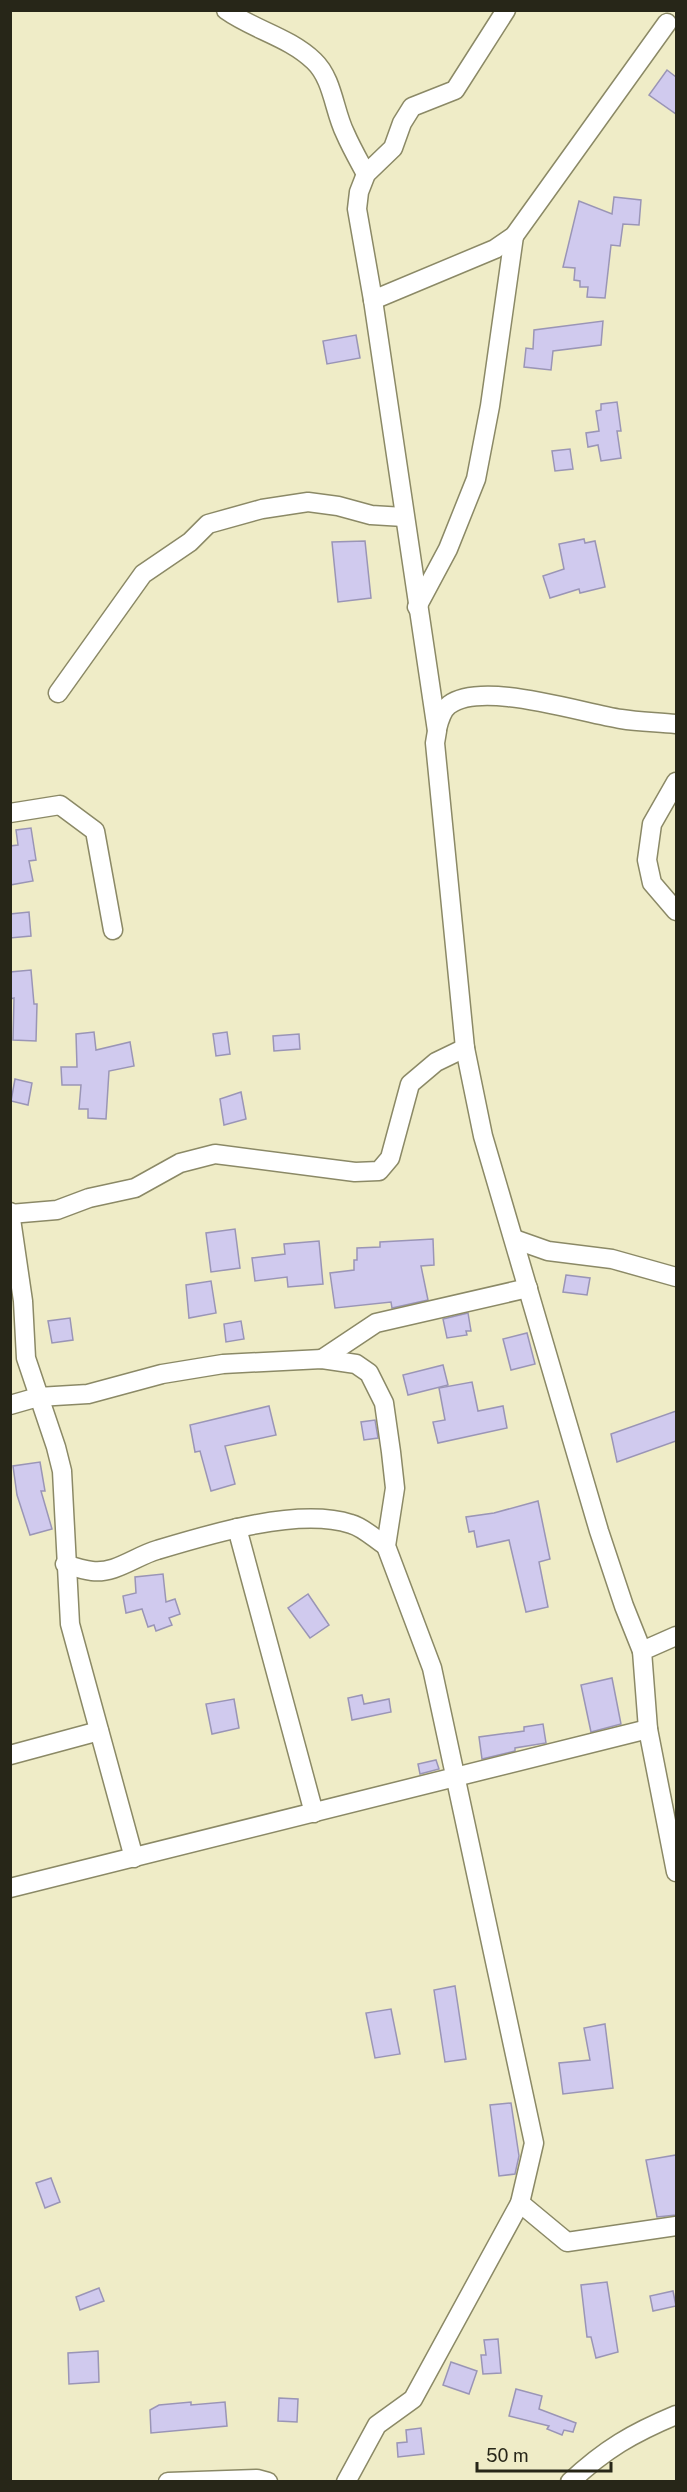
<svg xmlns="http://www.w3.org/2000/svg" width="687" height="2492" viewBox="0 0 687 2492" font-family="'Public Sans',sans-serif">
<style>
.building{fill:#d0caee;stroke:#9a95b6;stroke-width:1.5}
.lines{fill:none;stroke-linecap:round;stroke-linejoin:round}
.minor-casing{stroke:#8b8966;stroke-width:21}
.minor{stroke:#fff;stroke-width:18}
</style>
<rect width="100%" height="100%" fill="#efecc7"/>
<g class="building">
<polygon points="667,70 676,77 676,114 649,95"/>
<polygon points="614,197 641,200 639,225 623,224 620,246 611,245 605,298 587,297 588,287 580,287 580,281 574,280 575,268 563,267 579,201 612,214"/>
<polygon points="603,321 601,345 553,351 551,370 524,367 526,348 533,349 534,330"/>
<polygon points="356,335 360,358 327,364 323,341"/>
<polygon points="617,402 621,431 617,431 621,458 601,461 598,445 588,447 586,433 599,431 596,411 601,410 601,404"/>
<polygon points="570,449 573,469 555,471 552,451"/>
<polygon points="584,539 585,543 595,541 605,587 580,593 579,589 550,598 543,576 564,569 559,544"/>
<polygon points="365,541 371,598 338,602 332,542"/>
<polygon points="31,828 36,860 29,861 33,881 10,885 10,846 18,845 16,830"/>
<polygon points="29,912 31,936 10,938 10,914"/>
<polygon points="31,970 34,1004 37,1004 36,1041 13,1040 14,998 10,999 10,972"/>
<polygon points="94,1032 96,1050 130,1042 134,1066 109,1071 106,1119 88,1118 88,1109 79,1109 81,1085 62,1085 61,1067 77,1067 76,1034"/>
<polygon points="227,1032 230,1054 216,1056 213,1034"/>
<polygon points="299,1034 300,1049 274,1051 273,1036"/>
<polygon points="15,1079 32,1083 28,1105 11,1101"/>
<polygon points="241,1092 246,1119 224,1125 220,1099"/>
<polygon points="235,1229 240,1268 211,1272 206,1233"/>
<polygon points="433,1239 434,1265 421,1266 428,1300 392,1308 391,1302 335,1308 330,1273 354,1270 354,1260 357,1260 357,1248 380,1247 380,1242"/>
<polygon points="319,1241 323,1284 288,1287 287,1277 255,1281 252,1258 285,1254 284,1244"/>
<polygon points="566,1275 590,1278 587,1295 563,1292"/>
<polygon points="211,1281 216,1313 189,1318 186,1285"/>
<polygon points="468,1313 471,1331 466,1331 467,1335 447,1338 443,1319"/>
<polygon points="70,1318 73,1340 52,1343 48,1321"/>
<polygon points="241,1321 244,1339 226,1342 224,1324"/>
<polygon points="527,1333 535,1364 511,1370 503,1339"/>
<polygon points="443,1365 448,1385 408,1395 403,1375"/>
<polygon points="472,1382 478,1411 503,1406 507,1428 438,1443 433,1422 445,1420 439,1388"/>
<polygon points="269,1406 276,1435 225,1446 235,1484 211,1491 200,1451 195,1452 190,1425"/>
<polygon points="676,1411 676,1441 617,1462 611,1434"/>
<polygon points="375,1420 378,1438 364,1440 361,1422"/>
<polygon points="40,1462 45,1491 41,1491 52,1529 30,1535 17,1495 13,1466"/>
<polygon points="538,1501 550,1559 539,1562 548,1607 526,1612 509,1540 477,1547 474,1531 469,1532 466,1517 494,1513"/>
<polygon points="163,1574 166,1602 175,1599 180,1614 169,1618 172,1625 156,1631 154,1625 148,1627 142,1609 126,1613 123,1596 136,1593 135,1577"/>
<polygon points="308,1594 329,1625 310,1638 288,1608"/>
<polygon points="612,1678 621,1724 591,1732 581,1685"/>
<polygon points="362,1695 364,1704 389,1699 391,1712 352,1720 348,1698"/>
<polygon points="234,1699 239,1728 212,1734 206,1704"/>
<polygon points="543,1724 546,1743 515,1748 515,1751 482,1759 479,1737 524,1731 524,1727"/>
<polygon points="436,1760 439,1769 420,1774 418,1764"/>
<polygon points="455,1986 466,2059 445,2062 434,1990"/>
<polygon points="391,2009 400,2054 375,2058 366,2013"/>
<polygon points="605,2024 613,2088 563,2094 559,2063 590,2060 584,2028"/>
<polygon points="511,2103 519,2156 515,2174 499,2176 490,2105"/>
<polygon points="676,2155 676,2215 657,2217 646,2160"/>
<polygon points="51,2178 60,2202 45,2208 36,2183"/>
<polygon points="607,2282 618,2352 596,2358 591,2337 587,2337 581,2285"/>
<polygon points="99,2288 104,2301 80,2310 76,2297"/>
<polygon points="673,2291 676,2306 653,2311 650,2296"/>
<polygon points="498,2339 501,2373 483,2374 481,2355 486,2355 484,2340"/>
<polygon points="98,2351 99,2382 69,2384 68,2353"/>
<polygon points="451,2362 477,2371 469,2394 443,2385"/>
<polygon points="516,2389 542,2396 539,2409 576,2423 573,2432 564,2430 562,2435 547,2429 549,2426 509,2416"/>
<polygon points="279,2398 298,2399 297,2422 278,2421"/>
<polygon points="191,2402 191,2405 225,2402 227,2426 151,2433 150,2410 159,2405"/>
<polygon points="421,2428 424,2454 398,2457 397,2443 407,2442 406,2430"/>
</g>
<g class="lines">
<defs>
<g id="minor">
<path d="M226 10C254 30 289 37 314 61 333 79 334 111 345 133 351 147 359 161 366 174"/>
<polyline points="506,10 455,90 412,107 402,123 393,148 366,174 359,192 357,209 373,300 437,731 435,743 465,1048 483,1136 599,1531 624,1606 642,1651"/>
<polyline points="373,300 495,249 514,236 667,23"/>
<polyline points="417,607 448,549 476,479 490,406 514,236"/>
<polyline points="58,693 143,574 190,542 208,524 262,509 308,502 338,506 371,515 404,517"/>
<path d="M437 729C439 721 442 710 449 705 482 680 581 713 621 719 639 722 658 722 676 724"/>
<polyline points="676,782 652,824 647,860 652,883 676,911"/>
<polyline points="10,813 60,805 95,831 113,930"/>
<polyline points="10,1212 23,1301 26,1358 56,1447 62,1471 70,1624 134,1858"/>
<polyline points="10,1214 57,1210 89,1198 135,1188 180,1163 215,1154 355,1172 379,1171 390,1158 410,1084 436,1062 465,1048"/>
<polyline points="514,1239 548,1251 612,1259 676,1277"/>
<polyline points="322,1359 376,1323 528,1288"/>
<polyline points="10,1405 38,1397 88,1394 162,1374 223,1364 322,1359 356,1364 369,1373 384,1403 391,1452 395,1488 386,1546 432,1668 534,2143 520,2203 413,2399 377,2425 346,2482"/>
<polyline points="237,1528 314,1813"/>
<path d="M65 1564C74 1567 83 1570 92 1571 115 1574 136 1556 157 1550 210 1534 298 1507 351 1524 363 1527 375 1539 386 1546"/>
<polyline points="676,1636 642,1651 648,1729 676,1872"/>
<polyline points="10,1755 99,1731"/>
<polyline points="10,1888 648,1729"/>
<polyline points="520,2203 567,2242 676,2226"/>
<polyline points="168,2482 257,2479 268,2482"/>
<path d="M570 2482C605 2449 633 2433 676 2415"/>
</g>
</defs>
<use href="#minor" class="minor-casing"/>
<use href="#minor" class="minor"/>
</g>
<rect width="687" height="2492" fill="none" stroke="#272618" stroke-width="24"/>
<path d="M477 2462v9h134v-9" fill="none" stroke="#272618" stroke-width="3"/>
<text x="486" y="2462" font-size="18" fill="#272618" stroke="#efecc7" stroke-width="4.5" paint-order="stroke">50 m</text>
</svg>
